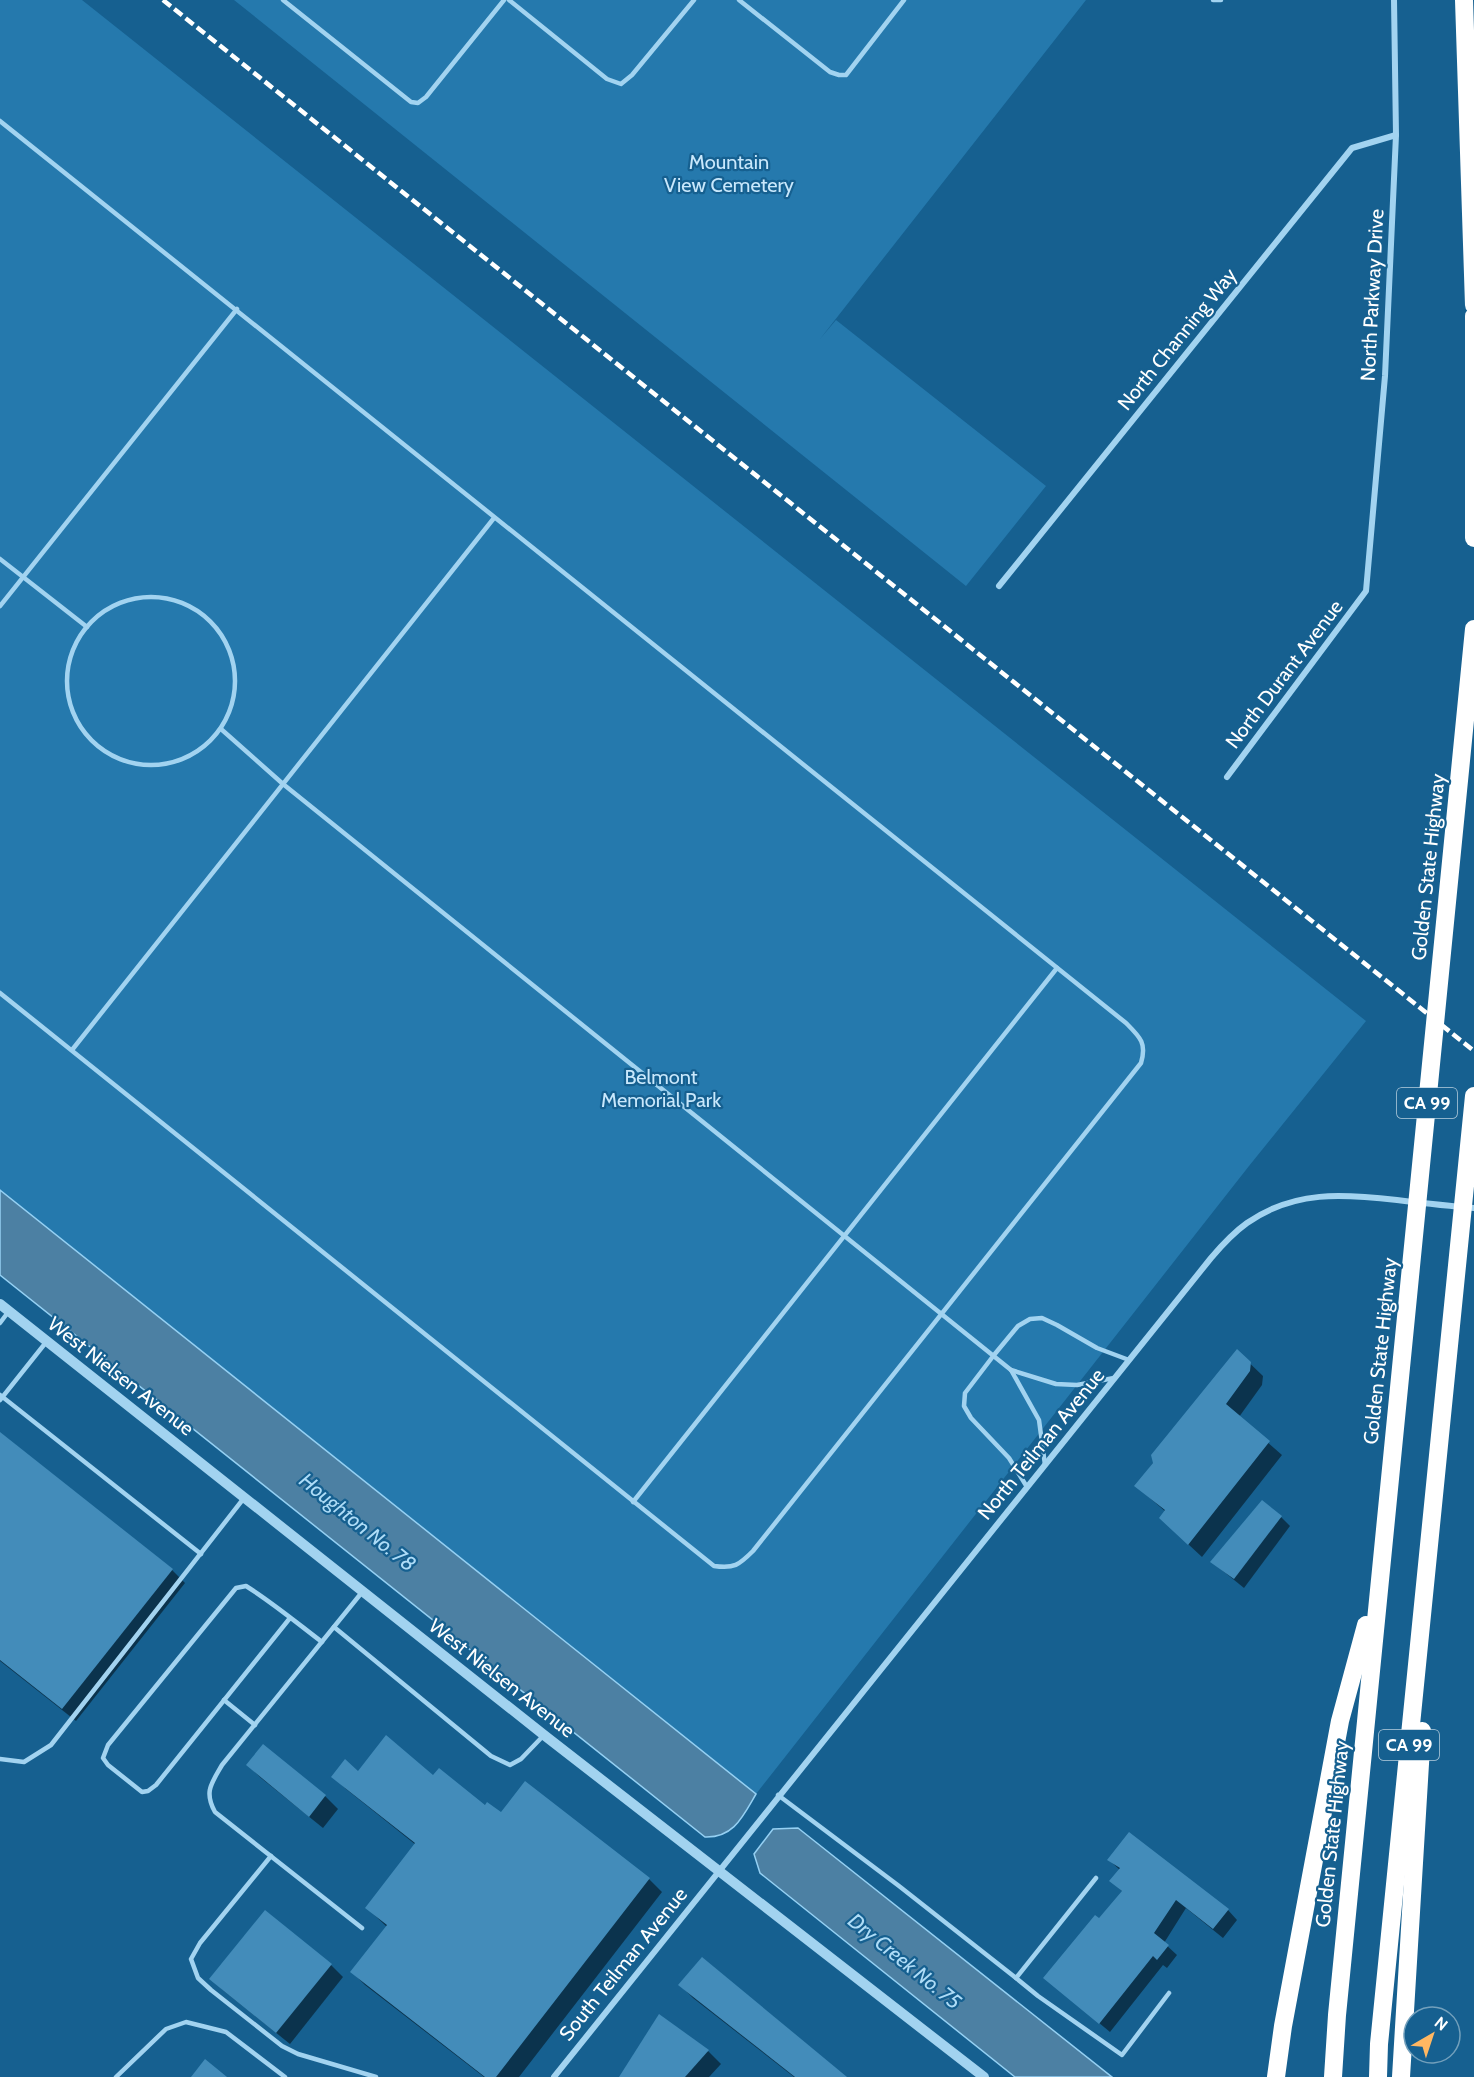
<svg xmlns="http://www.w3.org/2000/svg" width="1474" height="2077" viewBox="0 0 1474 2077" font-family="Cabin,sans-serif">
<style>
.green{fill:#2579ad}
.water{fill:#4c80a3;stroke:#95d0f3;stroke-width:1.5}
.shadow{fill:#0007}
.building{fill:#438cba}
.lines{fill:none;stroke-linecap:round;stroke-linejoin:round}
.service{stroke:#a2d3f0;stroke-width:4.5}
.minor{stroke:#a2d3f0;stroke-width:6}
.tertiary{stroke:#a2d3f0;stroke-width:10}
.motorway{stroke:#fff;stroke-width:18}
.rail{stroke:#fff;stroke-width:4.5;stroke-dasharray:10 4.5;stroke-linecap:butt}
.labels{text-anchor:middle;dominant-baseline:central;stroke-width:4.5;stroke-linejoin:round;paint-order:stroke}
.shield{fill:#166090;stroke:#b9cfde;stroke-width:1.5}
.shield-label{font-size:18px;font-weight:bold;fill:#fff}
.park-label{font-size:20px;fill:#c9e8fc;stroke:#166090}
.street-label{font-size:20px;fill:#fff;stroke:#166090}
.water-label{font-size:21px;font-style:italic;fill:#aedcf7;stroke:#166090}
</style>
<rect width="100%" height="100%" fill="#166090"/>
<g class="green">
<polygon points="0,0 82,0 1366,1021 1249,1166 756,1794 0,1190"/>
<polygon points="234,0 1086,0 820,339 836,320 1046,486 966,586"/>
</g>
<g class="water">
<path d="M0 1190 756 1794C743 1816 734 1838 705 1837L0 1275Z"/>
<polygon points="798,1828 1112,2077 1015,2077 760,1873 754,1854 773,1829"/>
</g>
<g class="shadow">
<polygon points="1237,1351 1263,1376 1262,1385 1239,1417 1282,1455 1202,1557 1174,1531 1166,1512 1136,1486"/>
<polygon points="0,1434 172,1570 185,1583 76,1721 0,1661"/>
<polygon points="1281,1517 1290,1526 1244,1588 1212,1562"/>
<polygon points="248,1765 325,1796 338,1809 323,1828 261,1778"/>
<polygon points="358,1773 434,1777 501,1814 525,1783 649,1879 662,1892 519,2077 484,2077 365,1985 352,1972 387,1927 367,1908 416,1845 346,1789 333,1776"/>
<polygon points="1109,1860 1228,1910 1237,1920 1223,1938 1186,1908 1164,1943 1177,1955 1167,1968 1163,1965 1110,2032 1045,1978 1123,1892 1111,1881 1120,1870"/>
<polygon points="331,1965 343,1977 290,2044 224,1991 211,1979"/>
<polygon points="680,1985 845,2077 794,2077 693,1998"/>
<polygon points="708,2051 721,2064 709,2077 621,2077"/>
</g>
<g class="building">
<polygon points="1237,1349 1251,1362 1250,1371 1226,1404 1270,1441 1188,1545 1159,1518 1165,1510 1134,1486 1153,1463 1151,1455"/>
<polygon points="0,1432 173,1569 62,1709 0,1660"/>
<polygon points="1262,1500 1282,1516 1234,1579 1210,1562"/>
<polygon points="386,1735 433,1775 439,1768 485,1805 487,1802 501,1812 525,1781 650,1878 496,2077 485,2077 350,1972 387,1925 365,1908 415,1843 331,1777 345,1759 358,1771"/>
<polygon points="263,1744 326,1795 309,1817 246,1765"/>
<polygon points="1129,1832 1229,1909 1213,1929 1176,1900 1154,1933 1169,1945 1157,1960 1153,1956 1099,2024 1043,1978 1095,1915 1099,1918 1122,1891 1109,1881 1120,1868 1107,1860"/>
<polygon points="265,1910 332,1964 276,2033 209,1979"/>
<polygon points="702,1957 847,2077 795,2077 678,1985"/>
<polygon points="659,2014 709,2050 685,2077 619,2077"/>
<polygon points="205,2059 227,2077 191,2077"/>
</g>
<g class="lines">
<g class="service">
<polyline points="283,0 411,102 418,103 426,97 504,0"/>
<polyline points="509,0 607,79 621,84 632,75 694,0"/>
<polyline points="739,0 830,72 839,75 846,75 904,0"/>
<polyline points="1213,0 1221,0"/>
<path d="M0 121 1126 1023C1140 1037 1147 1043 1141 1063L753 1551C739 1565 734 1569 714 1566L0 993"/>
<polyline points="0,559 87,627"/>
<circle cx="151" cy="681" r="84"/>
<polyline points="0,606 237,309"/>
<polyline points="221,729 283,784 1011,1370 1039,1420 1045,1465"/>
<polyline points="72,1050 494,518"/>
<polyline points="0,1323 9,1311"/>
<polyline points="1011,1370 1056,1384 1077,1385 1114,1378"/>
<polyline points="0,1395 201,1554"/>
<polyline points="0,1400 47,1341"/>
<polyline points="1027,1487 1009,1458 971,1418 964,1406 965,1393 994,1355 1018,1326 1030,1319 1042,1318 1057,1325 1097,1348 1129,1360"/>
<polyline points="633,1502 1057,968"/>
<path d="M290 1618 156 1785 148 1791 142 1792 108 1765 103 1758 108 1745 236 1588 246 1586C273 1603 297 1623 322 1642"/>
<polyline points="334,1627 491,1756 510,1765 521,1759 544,1735"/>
<polyline points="224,1700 255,1725"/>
<polyline points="0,1759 24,1762 51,1745 244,1498"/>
<polyline points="778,1795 899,1886 1016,1978 1096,1878"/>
<polyline points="271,1856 200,1943 191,1959 198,1978 211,1990 282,2046 298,2054 376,2077"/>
<path d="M362 1928 215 1812C204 1792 211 1784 222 1765L363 1591"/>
<polyline points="1016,1978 1038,1996 1122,2055 1169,1993"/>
<polyline points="116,2077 166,2029 186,2022 226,2032 285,2077"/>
</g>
<g class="minor">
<polyline points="999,586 1352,148 1396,135"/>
<polyline points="1227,777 1366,591 1385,376 1396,135 1394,0"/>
<path d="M554 2077 1211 1258C1222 1245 1233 1233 1247 1223 1294 1190 1343 1194 1397 1200 1422 1203 1448 1206 1474 1208"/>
</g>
<polyline class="tertiary" points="0,1304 544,1735 984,2077"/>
<g class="motorway">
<polyline points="1464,0 1474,305"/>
<polyline points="1474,316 1474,538"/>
<polyline points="1276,2077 1283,2026 1340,1721 1366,1625"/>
<polyline points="1333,2077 1337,2015 1474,629"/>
<polyline points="1378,2077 1379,2044 1474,1096"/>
<polyline points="1401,2077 1422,1731"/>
</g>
<polyline class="rail" points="163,0 1474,1051"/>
</g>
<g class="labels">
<g class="shield">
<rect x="1397" y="1088" width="60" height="30" rx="4.5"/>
<rect x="1379" y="1730" width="60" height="30" rx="4.5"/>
</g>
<g class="shield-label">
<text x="1427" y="1103">CA 99</text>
<text x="1409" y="1745">CA 99</text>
</g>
<g class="park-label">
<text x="729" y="162">Mountain<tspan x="729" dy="23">View Cemetery</tspan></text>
<text x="661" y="1077">Belmont<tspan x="661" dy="23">Memorial Park</tspan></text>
</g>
<g class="street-label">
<text transform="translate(1372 295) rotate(-87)">North Parkway Drive</text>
<text transform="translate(1177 339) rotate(-51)">North Channing Way</text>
<text transform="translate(1284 674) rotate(-53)">North Durant Avenue</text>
<text transform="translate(1428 867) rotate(-84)">Golden State Highway</text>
<text transform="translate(1380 1351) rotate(-84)">Golden State Highway</text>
<text transform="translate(121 1376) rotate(38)">West Nielsen Avenue</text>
<text transform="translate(1041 1444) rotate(-51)">North Teilman Avenue</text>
<text transform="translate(502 1678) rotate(38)">West Nielsen Avenue</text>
<text transform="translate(1332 1834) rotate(-84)">Golden State Highway</text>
<text transform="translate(623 1964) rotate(-51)">South Teilman Avenue</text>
</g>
<g class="water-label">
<text transform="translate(358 1522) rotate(39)">Houghton No. 78</text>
<text transform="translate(905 1961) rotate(39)">Dry Creek No. 75</text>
</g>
</g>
<g transform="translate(1432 2035) rotate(39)"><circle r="28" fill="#166090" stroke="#73a0bc" stroke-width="1.5"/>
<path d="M0-4.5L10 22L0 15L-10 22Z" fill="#ffb762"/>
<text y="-9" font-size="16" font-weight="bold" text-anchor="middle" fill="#ffffff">N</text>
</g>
</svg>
